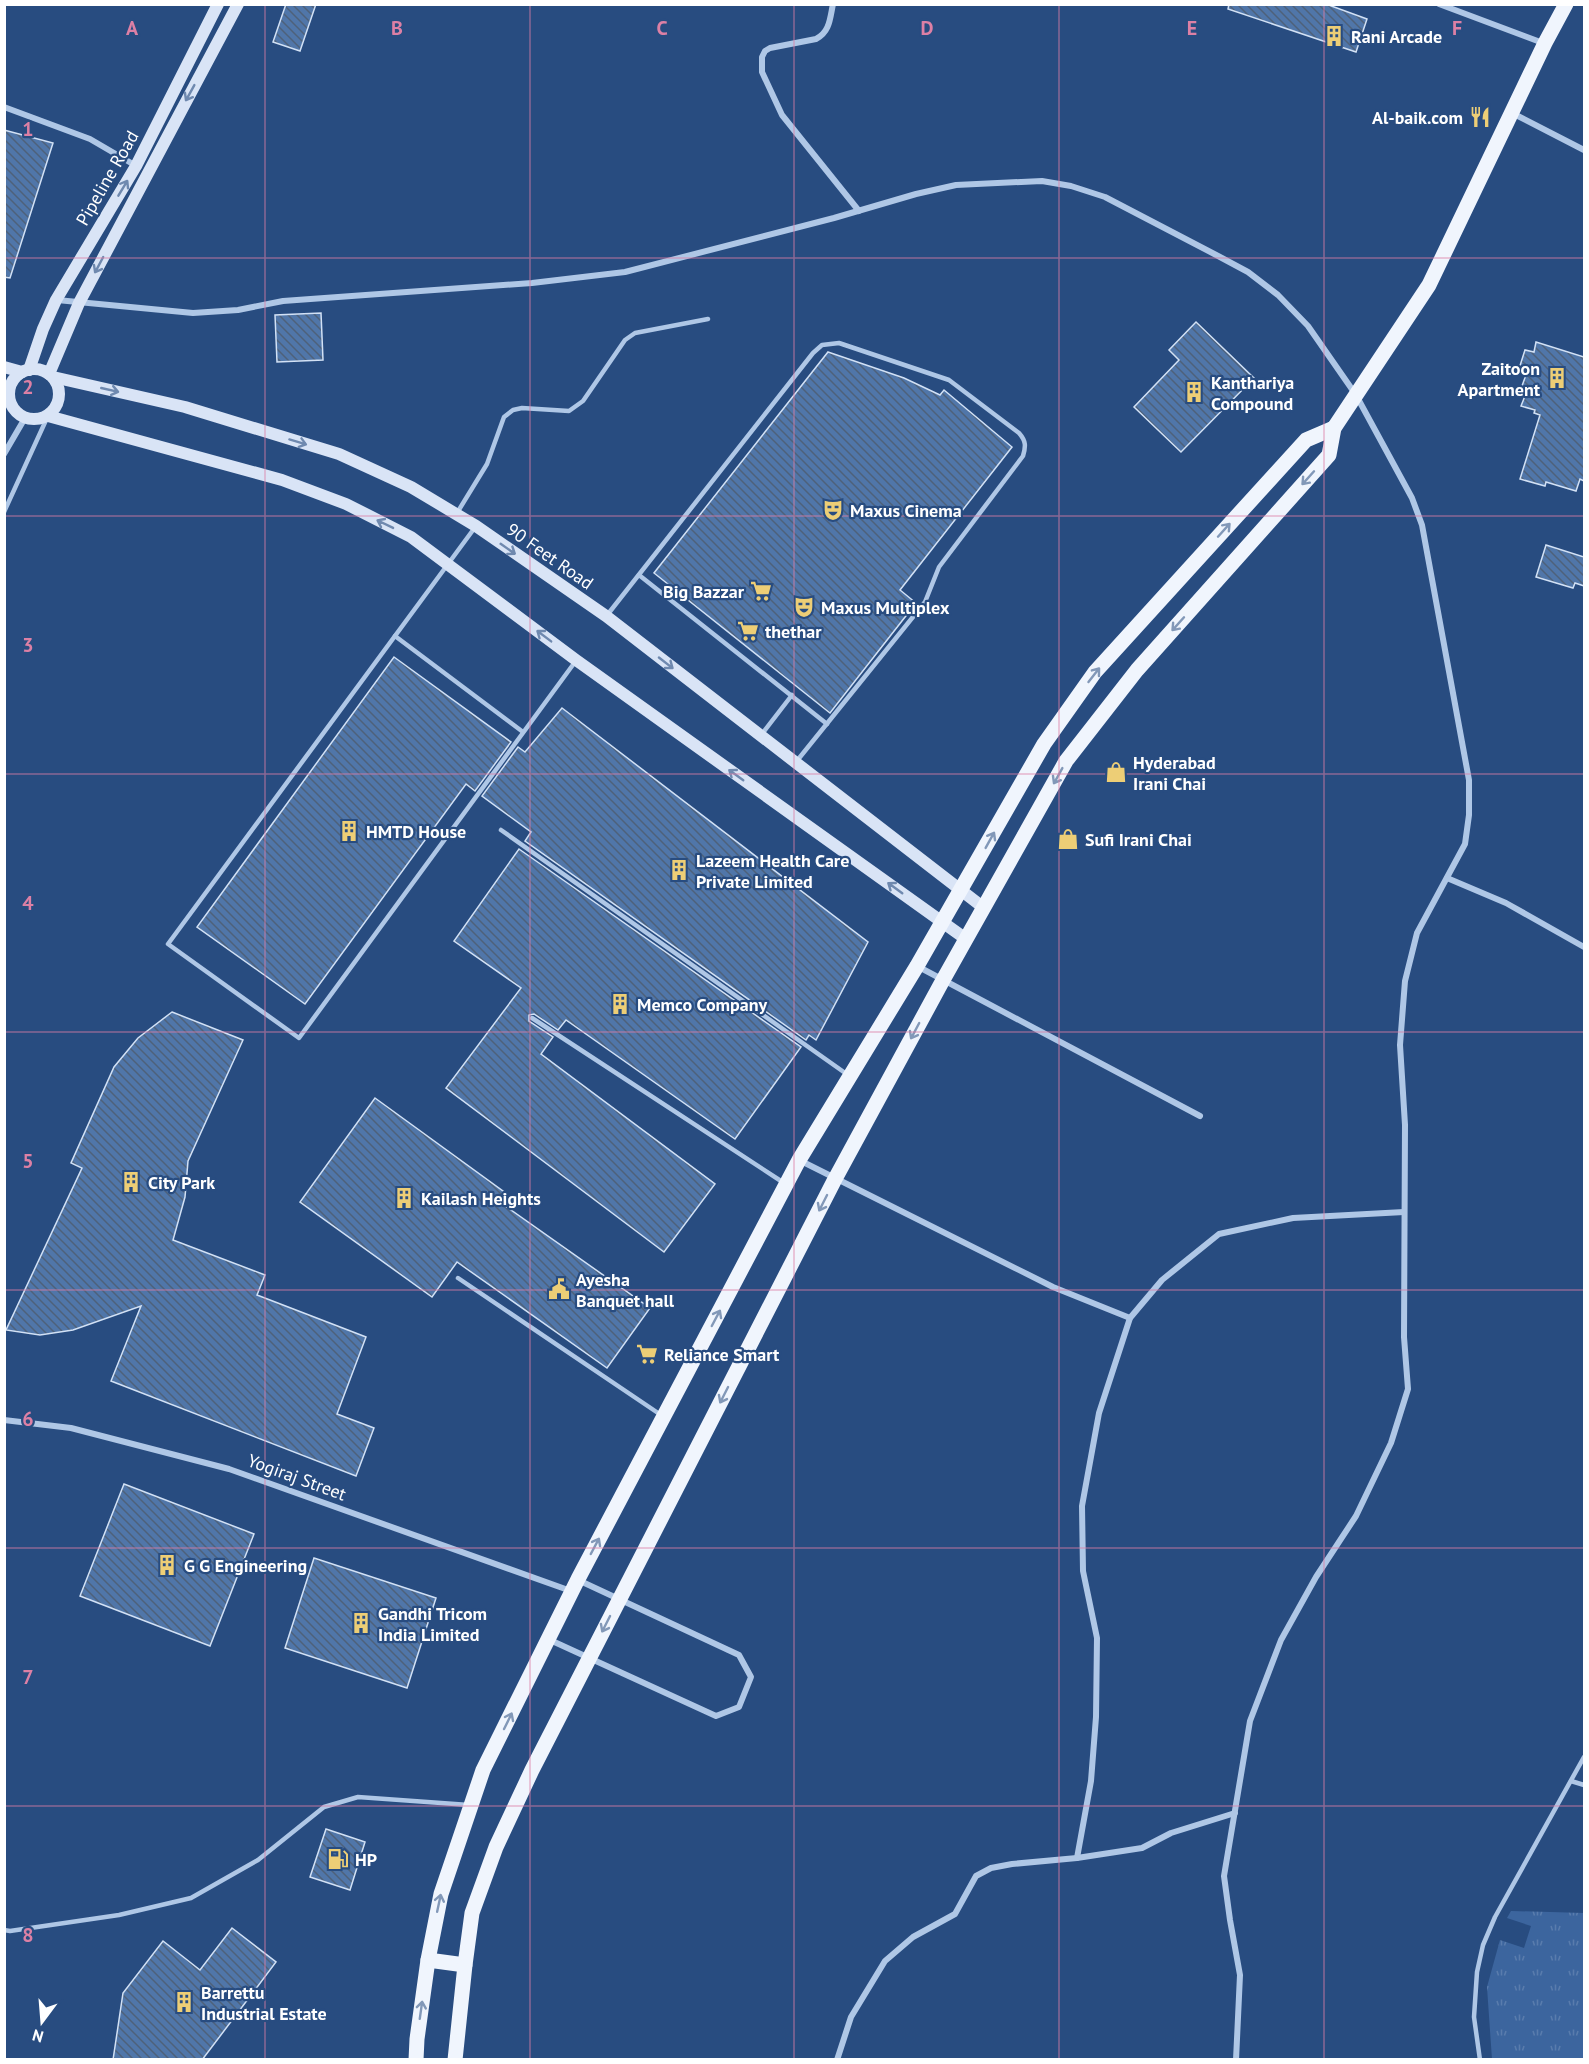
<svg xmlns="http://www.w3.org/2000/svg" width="1589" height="2064" viewBox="0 0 1589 2064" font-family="'PT Sans',sans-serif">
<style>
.grass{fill:url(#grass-tufts)}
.building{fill:url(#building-back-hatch);stroke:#d2e1f5;stroke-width:1.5}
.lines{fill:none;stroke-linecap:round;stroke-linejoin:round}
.lane{stroke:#afc7e6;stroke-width:4.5}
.street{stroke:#afc7e6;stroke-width:6}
.secondary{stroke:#d9e4f6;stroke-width:12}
.primary{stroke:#f0f5fd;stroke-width:15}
.oneway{stroke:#6f89af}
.oneway2{stroke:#8298b8}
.grid{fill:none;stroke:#dd80a5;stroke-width:1.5;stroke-opacity:0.55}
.labels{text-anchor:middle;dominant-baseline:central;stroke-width:4.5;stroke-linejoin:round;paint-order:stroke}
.poi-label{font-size:18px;font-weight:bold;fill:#fff;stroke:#284c80;text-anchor:start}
.street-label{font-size:18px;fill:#fff;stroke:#284c80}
.grid-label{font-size:20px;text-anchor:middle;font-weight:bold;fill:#dd80a5;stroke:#284c80;stroke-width:4.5;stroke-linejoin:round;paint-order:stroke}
</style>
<defs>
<pattern id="grass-tufts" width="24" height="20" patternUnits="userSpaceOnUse" patternTransform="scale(1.5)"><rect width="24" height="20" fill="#3c659e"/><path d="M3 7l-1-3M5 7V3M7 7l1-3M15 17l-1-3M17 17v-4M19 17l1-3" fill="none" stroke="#597cad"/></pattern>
<pattern id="building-back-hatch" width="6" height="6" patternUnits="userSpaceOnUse" patternTransform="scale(1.5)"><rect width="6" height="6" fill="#5076a9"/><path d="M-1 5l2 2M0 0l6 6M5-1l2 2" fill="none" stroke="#4e617a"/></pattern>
</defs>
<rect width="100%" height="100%" fill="#284c80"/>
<polygon class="grass" points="1511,1911 1584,1913 1584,2059 1492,2059 1487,1987 1500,1940 1524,1948 1531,1926 1507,1918"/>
<g class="building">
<polygon points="286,4 316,4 300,51 273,42"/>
<polygon points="1229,4 1326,4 1367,19 1356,52 1228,9"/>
<polygon points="4,130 53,143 10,278 4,277"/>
<polygon points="321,313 323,360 277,362 275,315"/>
<polygon points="1196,322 1254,378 1181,452 1134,407 1179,360 1169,350"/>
<polygon points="1536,342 1584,357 1584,481 1580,479 1576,491 1546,482 1545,486 1520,479 1540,415 1534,413 1535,410 1521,406 1525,396 1519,394 1526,375 1518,372 1525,350 1534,352"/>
<polygon points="828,352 904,378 940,395 944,390 1012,447 900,590 916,603 830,713 654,573"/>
<polygon points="1546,545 1584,557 1584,586 1575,583 1573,588 1536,577"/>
<polygon points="394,657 511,742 475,791 466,784 305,1004 197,927"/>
<polygon points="562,708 868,942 816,1040 809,1035 806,1040 525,841 531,832 482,796 518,747 525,752"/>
<polygon points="519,849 801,1047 735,1139 566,1020 558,1030 534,1014 529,1015 529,1021 553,1037 541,1054 715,1184 664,1252 446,1088 521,988 454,941"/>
<polygon points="172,1012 243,1040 188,1161 185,1197 173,1240 265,1275 257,1295 366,1337 337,1414 374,1428 356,1476 111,1381 141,1306 73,1330 40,1335 6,1330 82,1168 71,1163 114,1067 138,1038"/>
<polygon points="375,1098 507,1194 501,1203 650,1308 607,1368 457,1262 432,1297 300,1202"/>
<polygon points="124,1484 254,1534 210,1646 80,1596"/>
<polygon points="314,1558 436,1598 407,1688 285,1648"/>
<polygon points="326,1829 365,1842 350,1890 310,1877"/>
<polygon points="232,1928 276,1962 202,2060 113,2060 123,1993 163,1941 200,1970"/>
</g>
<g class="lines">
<g class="lane">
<polyline points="4,512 47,418"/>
<polyline points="457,513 487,464 504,417 513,410 522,408 569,411 583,401 625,340 635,333 708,319"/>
<polyline points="476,526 168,944 299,1038 575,662"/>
<polyline points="639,575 827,724"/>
<path d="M608 614 813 353 822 345 839 343 949 380 1019 433C1026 441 1026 446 1023 456L939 567 925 602 796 762"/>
<polyline points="395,636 523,732"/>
<polyline points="762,734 792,695"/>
<polyline points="501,830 848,1075"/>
<polyline points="532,1018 784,1183"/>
<polyline points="458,1278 661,1415"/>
<polyline points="1571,1781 1584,1785"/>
<polyline points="4,1930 10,1931 119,1915 191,1898 258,1860 324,1807 358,1797 469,1805"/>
<polyline points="1480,2060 1474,2017 1477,1972 1483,1945 1495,1917 1584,1757"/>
</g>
<g class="street">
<path d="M833 4C830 18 830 32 816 39L770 48 765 51 762 57V72L782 115 859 211"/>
<polyline points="1439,4 1543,43"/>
<polyline points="4,107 90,139 138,167"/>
<polyline points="1512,113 1584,150"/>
<polyline points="57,300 193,313 238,310 283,301 532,283 625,272 834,218 916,194 956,185 1042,181 1071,186 1105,197 1220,257 1248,272 1278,295 1308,326 1356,395 1412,498 1422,525 1469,780 1469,815 1465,844 1417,933 1405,981 1400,1045 1405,1125 1404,1337 1408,1389 1391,1443 1356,1516 1316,1577 1281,1640 1250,1721 1224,1876 1230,1920 1240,1975 1236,2060"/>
<polyline points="4,454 25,418"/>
<polyline points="1447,878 1506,903 1584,947"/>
<polyline points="917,966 1200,1116"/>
<polyline points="801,1161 1053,1287 1130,1318"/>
<polyline points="4,1420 71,1428 229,1469 571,1591"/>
<polyline points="550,1640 716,1716 739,1707 751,1677 739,1655 578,1580"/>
<polyline points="1077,1858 1091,1781 1096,1717 1097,1638 1083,1571 1082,1506 1099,1413 1130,1318 1162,1280 1219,1234 1293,1218 1404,1212"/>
<polyline points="837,2060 851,2017 885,1961 913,1937 955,1914 976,1876 991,1868 1012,1864 1077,1858 1142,1848 1171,1833 1235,1813"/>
</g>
<g class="secondary">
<polyline points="4,367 22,372"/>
<circle cx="34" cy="394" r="25"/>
<polyline points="29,370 43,329 56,300 136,166 218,4"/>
<polyline points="49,374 79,303 238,4"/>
<polyline points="53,377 185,407 339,454 411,487 476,526 606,616 984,908"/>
<polyline points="48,416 282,480 346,504 411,537 576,660 966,939"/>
</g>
<g class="primary">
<polyline points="428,1960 465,1965"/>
<polyline points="416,2060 417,2039 428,1960 441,1894 483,1770 578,1579 799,1160 917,966 1044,744 1095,672 1306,440 1334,428"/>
<polyline points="455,2060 465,1965 472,1913 496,1847 532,1770 835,1179 943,980 1066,761 1137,670 1329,455 1334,428 1429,285 1545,43 1566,4"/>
</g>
</g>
<defs><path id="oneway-shaft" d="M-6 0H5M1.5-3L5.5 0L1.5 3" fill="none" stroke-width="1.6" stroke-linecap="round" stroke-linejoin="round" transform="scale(1.5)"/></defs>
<g class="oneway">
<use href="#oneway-shaft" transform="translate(190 93) rotate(119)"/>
<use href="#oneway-shaft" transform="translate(123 188) rotate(-59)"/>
<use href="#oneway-shaft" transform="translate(99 265) rotate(118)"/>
<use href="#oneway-shaft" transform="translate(110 390) rotate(13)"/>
<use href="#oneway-shaft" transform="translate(298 442) rotate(17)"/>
<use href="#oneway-shaft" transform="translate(385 524) rotate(-154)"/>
<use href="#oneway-shaft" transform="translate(508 549) rotate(35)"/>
<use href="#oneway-shaft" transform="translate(544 636) rotate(-143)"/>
<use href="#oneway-shaft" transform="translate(666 663) rotate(38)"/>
<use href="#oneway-shaft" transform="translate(736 775) rotate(-144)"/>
<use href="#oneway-shaft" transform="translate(895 888) rotate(-144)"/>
</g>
<g class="oneway2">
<use href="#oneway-shaft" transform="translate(1308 478) rotate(132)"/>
<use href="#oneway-shaft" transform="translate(1224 530) rotate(-48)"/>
<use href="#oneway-shaft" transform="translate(1178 624) rotate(132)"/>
<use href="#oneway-shaft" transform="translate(1094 675) rotate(-52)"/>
<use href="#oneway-shaft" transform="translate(1058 776) rotate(119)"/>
<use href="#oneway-shaft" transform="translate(990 840) rotate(-61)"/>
<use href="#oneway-shaft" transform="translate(915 1031) rotate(118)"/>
<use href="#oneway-shaft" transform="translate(823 1203) rotate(117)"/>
<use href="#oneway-shaft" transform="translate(716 1318) rotate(-62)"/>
<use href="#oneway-shaft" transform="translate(724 1395) rotate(117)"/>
<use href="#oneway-shaft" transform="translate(595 1546) rotate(-62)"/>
<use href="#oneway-shaft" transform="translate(606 1624) rotate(117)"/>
<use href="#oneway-shaft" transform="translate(508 1721) rotate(-64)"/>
<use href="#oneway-shaft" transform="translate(439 1903) rotate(-78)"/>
<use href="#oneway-shaft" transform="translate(421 2010) rotate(-82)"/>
</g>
<path class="grid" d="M265 4V2060M530 4V2060M794 4V2060M1059 4V2060M1324 4V2060M4 258H1584M4 516H1584M4 774H1584M4 1032H1584M4 1290H1584M4 1548H1584M4 1806H1584"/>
<defs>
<symbol id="building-bare" viewBox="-9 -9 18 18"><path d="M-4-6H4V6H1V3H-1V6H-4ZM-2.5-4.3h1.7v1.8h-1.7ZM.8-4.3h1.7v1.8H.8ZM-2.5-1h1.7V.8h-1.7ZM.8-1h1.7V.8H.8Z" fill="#edce76" stroke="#284c80" stroke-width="2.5" paint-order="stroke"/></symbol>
<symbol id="restaurant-bare" viewBox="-9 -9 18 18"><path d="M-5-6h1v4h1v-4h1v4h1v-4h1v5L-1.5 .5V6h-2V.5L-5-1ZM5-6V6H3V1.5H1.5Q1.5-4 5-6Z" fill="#edce76" stroke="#284c80" stroke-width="2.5" paint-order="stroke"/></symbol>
<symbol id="theatre-bare" viewBox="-9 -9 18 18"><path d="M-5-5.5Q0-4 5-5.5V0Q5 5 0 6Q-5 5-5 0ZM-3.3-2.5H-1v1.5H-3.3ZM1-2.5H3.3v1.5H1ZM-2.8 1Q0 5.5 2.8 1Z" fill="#edce76" stroke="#284c80" stroke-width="2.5" paint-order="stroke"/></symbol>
<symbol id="supermarket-bare" viewBox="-9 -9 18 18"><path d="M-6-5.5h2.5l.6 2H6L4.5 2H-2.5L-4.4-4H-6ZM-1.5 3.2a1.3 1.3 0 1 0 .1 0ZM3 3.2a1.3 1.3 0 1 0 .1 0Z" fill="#edce76" stroke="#284c80" stroke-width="2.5" paint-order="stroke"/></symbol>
<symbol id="shop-bare" viewBox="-9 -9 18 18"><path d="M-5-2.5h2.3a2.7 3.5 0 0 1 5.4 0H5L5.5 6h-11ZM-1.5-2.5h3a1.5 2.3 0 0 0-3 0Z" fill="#edce76" stroke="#284c80" stroke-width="2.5" paint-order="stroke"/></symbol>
<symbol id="civic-bare" viewBox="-9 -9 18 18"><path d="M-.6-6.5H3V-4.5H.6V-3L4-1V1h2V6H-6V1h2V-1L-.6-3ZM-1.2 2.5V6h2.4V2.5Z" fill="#edce76" stroke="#284c80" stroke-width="2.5" paint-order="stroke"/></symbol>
<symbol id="fuel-bare" viewBox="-9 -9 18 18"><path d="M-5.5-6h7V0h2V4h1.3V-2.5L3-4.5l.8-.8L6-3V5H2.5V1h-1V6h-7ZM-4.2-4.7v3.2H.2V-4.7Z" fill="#edce76" stroke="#284c80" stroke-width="2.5" paint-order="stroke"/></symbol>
</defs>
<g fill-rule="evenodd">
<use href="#building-bare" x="1319" y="21" width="30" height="30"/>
<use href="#restaurant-bare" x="1465" y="102" width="30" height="30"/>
<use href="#building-bare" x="1542" y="363" width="30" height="30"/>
<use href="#building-bare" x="1179" y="377" width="30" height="30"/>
<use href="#theatre-bare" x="818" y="495" width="30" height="30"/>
<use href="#supermarket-bare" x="746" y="576" width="30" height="30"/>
<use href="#theatre-bare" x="789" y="592" width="30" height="30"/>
<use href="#supermarket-bare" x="733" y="616" width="30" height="30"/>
<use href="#shop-bare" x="1101" y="757" width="30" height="30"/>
<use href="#building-bare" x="334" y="816" width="30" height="30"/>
<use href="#shop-bare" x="1053" y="824" width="30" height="30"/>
<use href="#building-bare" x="664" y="855" width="30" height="30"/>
<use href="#building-bare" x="605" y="989" width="30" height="30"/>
<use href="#building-bare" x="116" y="1167" width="30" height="30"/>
<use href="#building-bare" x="389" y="1183" width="30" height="30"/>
<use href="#civic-bare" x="544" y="1274" width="30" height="30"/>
<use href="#supermarket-bare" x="632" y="1339" width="30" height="30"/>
<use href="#building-bare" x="152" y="1550" width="30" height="30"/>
<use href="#building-bare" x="346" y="1608" width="30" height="30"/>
<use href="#fuel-bare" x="323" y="1844" width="30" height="30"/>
<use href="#building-bare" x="169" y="1987" width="30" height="30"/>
</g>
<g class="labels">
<g class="poi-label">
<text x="1351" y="36">Rani Arcade</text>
<text x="1463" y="117" text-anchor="end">Al-baik.com</text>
<text x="1540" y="368" text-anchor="end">Zaitoon<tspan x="1540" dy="21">Apartment</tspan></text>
<text x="1211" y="382">Kanthariya<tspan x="1211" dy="21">Compound</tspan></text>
<text x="850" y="510">Maxus Cinema</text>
<text x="744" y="591" text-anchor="end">Big Bazzar</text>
<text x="821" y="607">Maxus Multiplex</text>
<text x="765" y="631">thethar</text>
<text x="1133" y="762">Hyderabad<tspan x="1133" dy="21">Irani Chai</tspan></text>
<text x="366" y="831">HMTD House</text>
<text x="1085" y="839">Sufi Irani Chai</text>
<text x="696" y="860">Lazeem Health Care<tspan x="696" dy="21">Private Limited</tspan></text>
<text x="637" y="1004">Memco Company</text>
<text x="148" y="1182">City Park</text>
<text x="421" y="1198">Kailash Heights</text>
<text x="576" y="1279">Ayesha<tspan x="576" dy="21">Banquet hall</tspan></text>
<text x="664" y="1354">Reliance Smart</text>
<text x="184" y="1565">G G Engineering</text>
<text x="378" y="1613">Gandhi Tricom<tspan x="378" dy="21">India Limited</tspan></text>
<text x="355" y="1859">HP</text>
<text x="201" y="1992">Barrettu<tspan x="201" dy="21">Industrial Estate</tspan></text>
</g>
<g class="street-label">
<text transform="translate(107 178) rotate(-60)">Pipeline Road</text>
<text transform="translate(550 556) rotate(35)">90 Feet Road</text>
<text transform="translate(297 1477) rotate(20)">Yogiraj Street</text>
</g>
</g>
<g class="grid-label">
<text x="132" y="35">A</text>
<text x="397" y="35">B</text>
<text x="662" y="35">C</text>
<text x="927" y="35">D</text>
<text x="1192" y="35">E</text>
<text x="1457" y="35">F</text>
<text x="28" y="136">1</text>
<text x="28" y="394">2</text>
<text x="28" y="652">3</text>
<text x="28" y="910">4</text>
<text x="28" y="1168">5</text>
<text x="28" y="1426">6</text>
<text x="28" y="1684">7</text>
<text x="28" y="1942">8</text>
</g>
<rect width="1589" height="2064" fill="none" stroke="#ffffff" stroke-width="12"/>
<g transform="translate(42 2022) rotate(196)" stroke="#284c80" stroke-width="4.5" paint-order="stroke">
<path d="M0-4.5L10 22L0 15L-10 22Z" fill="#ffffff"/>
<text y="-9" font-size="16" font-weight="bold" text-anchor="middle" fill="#ffffff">N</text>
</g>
</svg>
